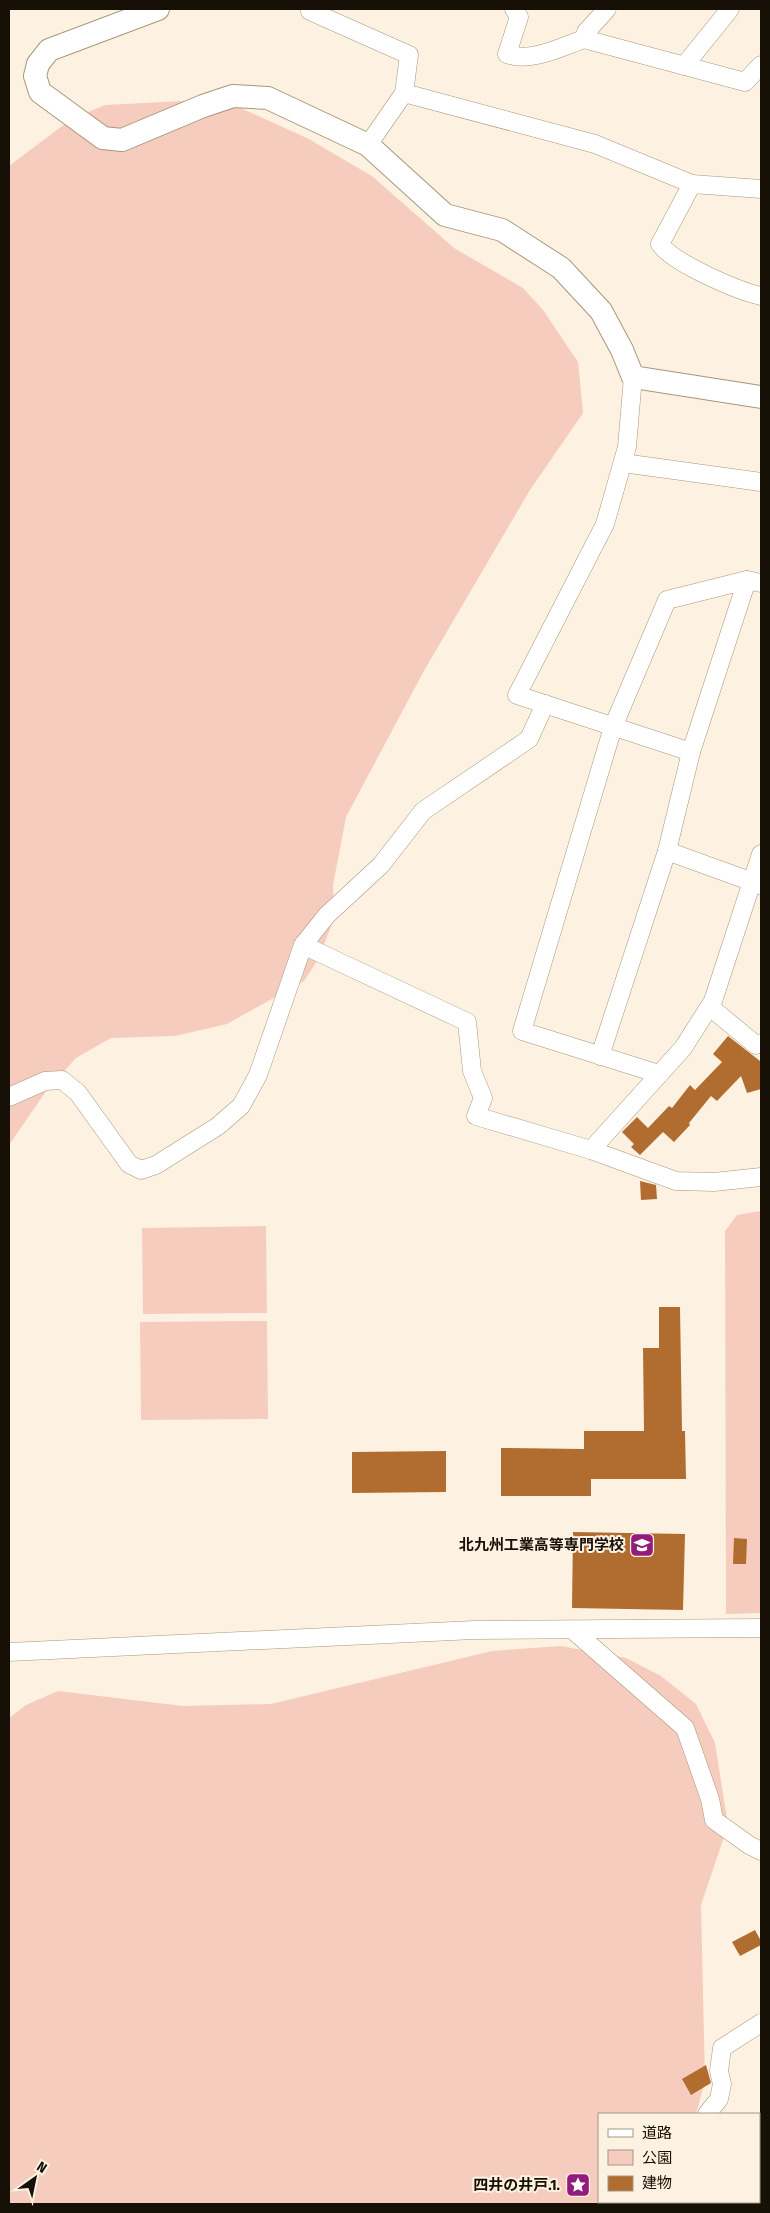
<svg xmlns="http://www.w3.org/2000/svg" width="770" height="2213" viewBox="0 0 770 2213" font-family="'Fira Sans Condensed','Noto Sans JP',sans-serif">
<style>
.green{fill:#f6ccbf}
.building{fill:#b16c30}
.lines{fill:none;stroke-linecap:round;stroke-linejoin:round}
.minor-casing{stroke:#a7977c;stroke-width:19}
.tertiary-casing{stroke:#a7977c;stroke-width:24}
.minor{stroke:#fff;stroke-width:18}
.tertiary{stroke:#fff;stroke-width:22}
.labels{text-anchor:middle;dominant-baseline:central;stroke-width:4;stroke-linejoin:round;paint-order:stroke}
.poi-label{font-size:15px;font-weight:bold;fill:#161006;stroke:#fdf2e1;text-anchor:end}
</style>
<rect width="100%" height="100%" fill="#fdf2e1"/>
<g class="green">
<polygon points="182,101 234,105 307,138 372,176 454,248 523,288 543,310 578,362 583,413 530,490 425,669 346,817 333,885 334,918 319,958 304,981 227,1024 175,1036 111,1038 76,1058 47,1090 9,1145 9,166 70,120 105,105"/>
<polygon points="761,1211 761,1613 726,1614 725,1231 737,1215"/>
<polygon points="266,1226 267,1313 143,1314 142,1228"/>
<polygon points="267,1321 268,1419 141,1420 140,1322"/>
<polygon points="561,1646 626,1658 661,1676 696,1704 715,1743 728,1825 701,1905 705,2081 696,2114 599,2114 599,2202 638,2202 637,2204 9,2204 9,1718 26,1705 58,1691 183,1706 271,1704 492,1651"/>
</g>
<g class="building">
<polygon points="728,1036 760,1061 761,1089 747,1093 741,1076 717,1101 711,1096 689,1123 690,1125 674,1142 663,1132 640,1155 631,1147 634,1144 622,1132 637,1117 648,1128 669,1106 672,1108 690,1085 695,1090 722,1062 713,1054"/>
<polygon points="640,1181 656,1185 657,1199 641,1200"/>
<polygon points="659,1307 680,1307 682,1431 685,1431 686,1479 591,1479 591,1496 501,1496 501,1448 584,1449 584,1431 644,1431 643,1348 659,1348"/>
<polygon points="446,1451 446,1492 352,1493 352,1452"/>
<polygon points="573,1532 685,1534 683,1610 572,1608"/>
<polygon points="734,1538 747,1539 746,1564 733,1564"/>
<polygon points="755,1930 761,1941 761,1945 740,1956 732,1942"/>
<polygon points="706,2065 711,2083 691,2095 682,2079"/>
</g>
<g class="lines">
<defs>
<g id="minor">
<polyline points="310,9 310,11 409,55 404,93 368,145"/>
<path d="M514 9 519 17 507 54C531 63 561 47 584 39"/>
<polyline points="607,9 586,32 584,39 745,82 761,65"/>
<polyline points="684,66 730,9"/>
<polyline points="404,93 595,144 692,184 761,189"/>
<path d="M692 184 660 244C673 263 738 291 761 296"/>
<polyline points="633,377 627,447 605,524 517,695 691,752"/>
<polyline points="623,463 761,482"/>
<polyline points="667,851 761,885"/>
<polyline points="303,945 467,1022 472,1071 483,1098 476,1116 591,1150 676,1181 714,1182 761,1177"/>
<polyline points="710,1007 756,1045 761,1043"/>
<polyline points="600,1056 667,851 691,752 747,580"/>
<polyline points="659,1074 522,1031 613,727 667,600 747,580 761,583"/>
<polyline points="9,1097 45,1081 62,1080 78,1093 129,1164 141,1170 156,1165 218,1126 241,1106 258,1075 303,945 327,915 381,865 423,811 529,739 545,704"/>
<polyline points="591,1150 683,1048 713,1001 761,854"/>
<polyline points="574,1631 685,1728 710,1799 714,1820 749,1845 761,1851"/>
<polyline points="9,1652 474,1630 761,1628"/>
<polyline points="707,2114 719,2099 722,2084 719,2071 722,2048 761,2023"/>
<polyline points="759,2163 761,2164"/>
</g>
<polyline id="tertiary" points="158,9 49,50 38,64 35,76 40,92 103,138 122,140 203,106 233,96 268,98 368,145 445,215 502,230 561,268 601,311 622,350 633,377 761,397"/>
</defs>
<use href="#minor" class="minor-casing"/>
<use href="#tertiary" class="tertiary-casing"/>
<use href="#minor" class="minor"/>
<use href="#tertiary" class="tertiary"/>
</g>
<defs>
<symbol id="school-square" viewBox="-11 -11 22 22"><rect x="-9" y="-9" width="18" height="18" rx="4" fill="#911c7b" stroke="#fdf2e1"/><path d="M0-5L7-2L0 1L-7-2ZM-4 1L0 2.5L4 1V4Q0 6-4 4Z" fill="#fff"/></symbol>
<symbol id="sight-square" viewBox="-11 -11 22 22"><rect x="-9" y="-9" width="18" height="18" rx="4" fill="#911c7b" stroke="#fdf2e1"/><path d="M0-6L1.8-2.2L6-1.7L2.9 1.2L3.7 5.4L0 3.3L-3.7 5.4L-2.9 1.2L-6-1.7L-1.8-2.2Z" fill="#fff"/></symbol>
</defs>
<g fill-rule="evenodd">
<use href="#school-square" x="628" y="1531" width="28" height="28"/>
<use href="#sight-square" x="564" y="2171" width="28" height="28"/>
</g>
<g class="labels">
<g class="poi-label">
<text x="624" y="1545">北九州工業高等専門学校</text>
<text x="560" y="2185">四井の井戸.1.</text>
</g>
</g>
<rect width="770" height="2213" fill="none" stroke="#161006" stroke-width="20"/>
<rect x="598" y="2113" width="162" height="90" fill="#fdf2e1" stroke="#a19889"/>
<rect x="608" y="2129" width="25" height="8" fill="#ffffff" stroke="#a19889"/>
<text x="642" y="2138" font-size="15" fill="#161006">道路</text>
<rect x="608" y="2150" width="25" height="15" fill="#f6ccbf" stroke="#a19889"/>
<text x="642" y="2163" font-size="15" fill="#161006">公園</text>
<rect x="608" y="2176" width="25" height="15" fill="#b16c30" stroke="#a19889"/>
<text x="642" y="2188" font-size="15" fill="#161006">建物</text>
<g transform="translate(35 2178) rotate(33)" stroke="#fdf2e1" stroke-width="4" paint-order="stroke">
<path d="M0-4L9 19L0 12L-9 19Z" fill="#161006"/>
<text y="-8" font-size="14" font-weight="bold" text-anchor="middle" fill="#161006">N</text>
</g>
</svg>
